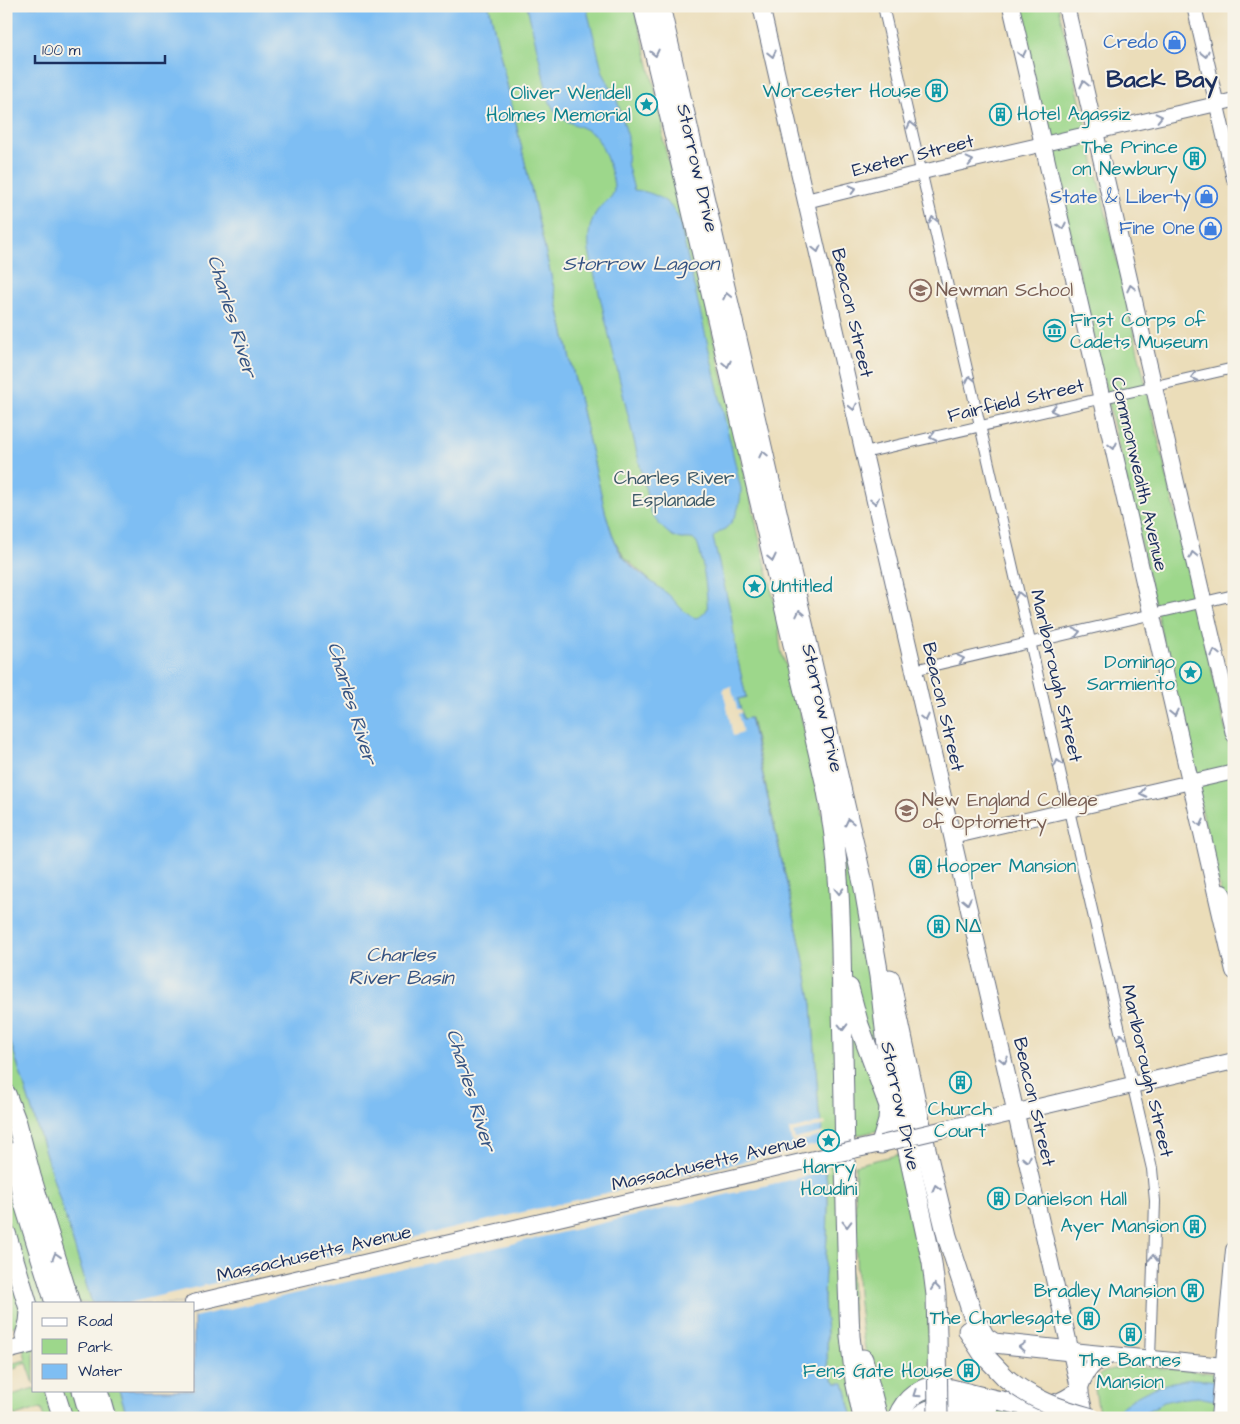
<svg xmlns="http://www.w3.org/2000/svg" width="1240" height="1424" viewBox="0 0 1240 1424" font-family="'Architects Daughter',sans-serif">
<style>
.green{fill:#9dd78b;stroke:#5c8374}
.water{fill:#7ebef3;stroke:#4c76a8}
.pier{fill:#ebddb9}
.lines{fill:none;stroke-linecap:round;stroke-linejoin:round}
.street-casing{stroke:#646c7e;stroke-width:12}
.secondary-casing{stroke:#646c7e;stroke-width:16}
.primary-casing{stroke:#646c7e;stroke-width:18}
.highway-casing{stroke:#646c7e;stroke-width:21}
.street{stroke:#fff;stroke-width:10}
.secondary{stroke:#fff;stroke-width:14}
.primary{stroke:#fff;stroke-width:16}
.highway{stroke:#fff;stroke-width:19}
.primary-bridge-casing{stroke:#646c7e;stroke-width:18;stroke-linecap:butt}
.highway-bridge-casing{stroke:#646c7e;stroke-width:21;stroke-linecap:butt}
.primary-bridge{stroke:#fff;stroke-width:16}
.highway-bridge{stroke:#fff;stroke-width:19}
.oneway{stroke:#8d97ae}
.labels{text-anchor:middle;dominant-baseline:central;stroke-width:4;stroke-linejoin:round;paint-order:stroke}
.shop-label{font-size:19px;fill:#366cbe;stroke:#f7f3e8;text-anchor:end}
.culture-label{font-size:19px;fill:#0d838f;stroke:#f7f3e8;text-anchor:end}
.street-label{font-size:19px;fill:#1b2f5e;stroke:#f7f3e8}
.education-label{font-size:19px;fill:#785e54;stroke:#f7f3e8;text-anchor:start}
.park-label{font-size:19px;fill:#3c5969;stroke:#f7f3e8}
.water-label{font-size:20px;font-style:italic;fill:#345383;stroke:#f7f3e8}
.district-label{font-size:24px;font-weight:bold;fill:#1b2f5e;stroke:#f7f3e8}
</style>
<rect width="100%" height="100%" fill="#f7f3e8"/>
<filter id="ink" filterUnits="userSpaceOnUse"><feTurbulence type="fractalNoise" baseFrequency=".02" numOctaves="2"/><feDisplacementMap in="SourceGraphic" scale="10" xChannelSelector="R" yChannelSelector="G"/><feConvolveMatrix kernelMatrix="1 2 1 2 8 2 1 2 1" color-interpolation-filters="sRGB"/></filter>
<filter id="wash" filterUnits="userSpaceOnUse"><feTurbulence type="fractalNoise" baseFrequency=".0096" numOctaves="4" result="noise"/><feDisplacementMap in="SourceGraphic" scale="20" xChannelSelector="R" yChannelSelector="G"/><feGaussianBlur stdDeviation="1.12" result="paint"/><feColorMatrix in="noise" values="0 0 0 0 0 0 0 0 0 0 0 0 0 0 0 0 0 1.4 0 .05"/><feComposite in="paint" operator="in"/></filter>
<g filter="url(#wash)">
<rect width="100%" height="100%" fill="#ebddb9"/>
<g class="green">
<path d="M489 6H634L663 120V140L670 167 678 183 779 623C779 647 781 658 793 680L821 806 829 856 858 1418H853L844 1384 836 1383C824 1370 828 1352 827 1335 827 1324 824 1313 824 1301 824 1269 828 1237 828 1205 829 1184 824 1164 821 1143 819 1129 825 1129 819 1115L812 1005 804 961 751 718 743 719 738 699 746 697 737 657 695 618 686 613 624 557 614 539 605 511Z"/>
<polygon points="1018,6 1058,6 1234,766 1234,951"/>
<polygon points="841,827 869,952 880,1042 880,1130 854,1136"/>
<polygon points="6,1027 92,1303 34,1303 34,1384 27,1363 17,1366 17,1368 6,1371 6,1365 26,1360 17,1323 15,1326 6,1328"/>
<path d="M901 1154 927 1272 930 1382 1044 1413V1418H882C873 1383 863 1349 860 1313 854 1264 856 1214 855 1165Z"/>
<path d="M1234 1324V1418H1100L1094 1384C1096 1380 1098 1376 1101 1374 1122 1359 1203 1373 1230 1375Z"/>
<polygon points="34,1388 34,1390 119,1390 128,1418 44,1418 41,1408 15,1416 14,1413 9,1414 6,1400 10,1399 9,1396"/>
</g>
<g class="water">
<path d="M6 6H489L605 511C610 527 614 545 624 558 637 573 654 583 669 595 677 603 684 614 695 618 700 617 705 614 707 609 709 602 701 545 696 541 693 538 686 539 681 539 668 537 657 522 651 512L589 251C588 234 589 221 600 207 605 202 613 198 614 190 615 178 602 140 593 134 573 120 560 126 549 100L527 6H577L578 8 586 6 603 73 616 97 628 137 627 163 634 190C654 192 672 201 679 220L741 489C741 503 737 518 726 528 721 532 716 533 713 538L731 614 737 657 746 697 738 699 743 719 750 718 804 961 812 1005 819 1114C826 1130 819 1129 821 1143 824 1164 828 1184 828 1205 828 1237 824 1269 824 1301 824 1312 827 1324 827 1335 828 1352 824 1370 836 1383H844L853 1418H128L119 1390H194V1303H92L6 1027Z"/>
<path d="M1195 1379 1234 1382V1404L1198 1397 1176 1399 1164 1402 1134 1418H1109C1132 1395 1162 1381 1195 1379Z"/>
</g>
<g class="pier">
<polygon points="731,686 737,709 740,709 741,710 741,713 738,714 743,733 733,736 723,689"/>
<polygon points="825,1122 826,1125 793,1133 795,1139 824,1132 823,1136 792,1143 789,1130"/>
<polygon points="824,1143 829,1171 194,1317 194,1303 128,1303"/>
</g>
</g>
<g filter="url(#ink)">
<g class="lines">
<defs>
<g id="street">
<polyline points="883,6 1152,1169 1155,1201 1150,1359"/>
<polyline points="864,453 1234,368"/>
<polyline points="914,670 1234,595"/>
</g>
<g id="secondary">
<polyline points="1194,6 1234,179"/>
<polyline points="806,201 931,170 1234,100"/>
<polyline points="952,837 1234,772"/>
</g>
<g id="primary">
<polyline points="761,6 1086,1418"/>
<polyline points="1011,6 1234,971"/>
<polyline points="1066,6 1234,734"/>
<polyline points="1222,893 1234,915"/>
<polyline points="932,1132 1234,1061"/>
<polyline points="853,1150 881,1144"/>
<polyline points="193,1303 385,1258"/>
<polyline points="6,1351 34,1344"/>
<polyline points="1071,1351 1234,1367"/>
<path d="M1079 1391C1084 1373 1093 1360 1112 1355"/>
<polyline points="1219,1418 1234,1250"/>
</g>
<g id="highway">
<path d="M643 6 673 130 826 786C841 859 841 934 842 1009 845 1118 845 1227 850 1336L855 1380 863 1418"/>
<polyline points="660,6 863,883 879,976 889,1063 932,1263 936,1295 937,1336"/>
<polyline points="890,979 926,1149 947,1236 972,1313 985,1337 994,1343 1071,1351"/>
<polyline points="849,988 859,1025 889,1106 888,1121 881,1144"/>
<polyline points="6,1094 17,1123 31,1176 70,1303"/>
<polyline points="15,1152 22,1197 55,1303"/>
<polyline points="6,1233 30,1312 29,1322 25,1336"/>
<polyline points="968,1331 983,1354 1006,1378"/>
<polyline points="863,1359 878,1418"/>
<polyline points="54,1390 63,1418"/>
<polyline points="82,1390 90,1418"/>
<polyline points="98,1390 106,1418"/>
<path d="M897 1418C905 1398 921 1385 943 1387 972 1393 1029 1412 1055 1404 1064 1402 1071 1397 1079 1391"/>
<path d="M916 1418C938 1400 963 1404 988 1409"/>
</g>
</defs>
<use href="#street" class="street-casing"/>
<use href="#secondary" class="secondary-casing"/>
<use href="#primary" class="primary-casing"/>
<use href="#highway" class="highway-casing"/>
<use href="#street" class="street"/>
<use href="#secondary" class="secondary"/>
<use href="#primary" class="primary"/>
<use href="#highway" class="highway"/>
<defs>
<g id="primary-bridge">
<polyline points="881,1144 932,1132"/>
<polyline points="385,1258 853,1150"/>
</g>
<g id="highway-bridge">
<polyline points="937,1336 938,1418"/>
<path d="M1006 1378C1032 1400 1060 1409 1092 1418"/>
</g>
</defs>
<use href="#primary-bridge" class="primary-bridge-casing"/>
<use href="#highway-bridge" class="highway-bridge-casing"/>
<use href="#primary-bridge" class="primary-bridge"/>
<use href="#highway-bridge" class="highway-bridge"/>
</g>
<defs><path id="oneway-chevron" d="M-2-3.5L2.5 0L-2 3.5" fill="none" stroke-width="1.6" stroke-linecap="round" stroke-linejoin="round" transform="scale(1.25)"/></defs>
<g class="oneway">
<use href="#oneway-chevron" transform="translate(655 53) rotate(77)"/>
<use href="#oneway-chevron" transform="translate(772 54) rotate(77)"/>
<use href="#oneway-chevron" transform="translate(1022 54) rotate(77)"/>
<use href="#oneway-chevron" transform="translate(1205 54) rotate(77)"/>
<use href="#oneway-chevron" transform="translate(1084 84) rotate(-103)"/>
<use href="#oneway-chevron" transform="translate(1159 117) rotate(-13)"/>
<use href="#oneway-chevron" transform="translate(911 125) rotate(-103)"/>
<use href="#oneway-chevron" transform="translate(970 161) rotate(-13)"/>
<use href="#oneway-chevron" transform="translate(853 189) rotate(-14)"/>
<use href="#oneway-chevron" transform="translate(933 220) rotate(-103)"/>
<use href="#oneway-chevron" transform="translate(1062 226) rotate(77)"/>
<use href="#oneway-chevron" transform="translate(817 249) rotate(77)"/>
<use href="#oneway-chevron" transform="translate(1131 288) rotate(-103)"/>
<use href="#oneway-chevron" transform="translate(727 296) rotate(-103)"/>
<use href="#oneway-chevron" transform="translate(727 364) rotate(77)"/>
<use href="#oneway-chevron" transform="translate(1194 377) rotate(167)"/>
<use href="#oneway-chevron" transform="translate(970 379) rotate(-103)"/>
<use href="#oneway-chevron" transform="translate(853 407) rotate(77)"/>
<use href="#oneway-chevron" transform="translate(1054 410) rotate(167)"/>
<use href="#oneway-chevron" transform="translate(933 437) rotate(167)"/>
<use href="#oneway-chevron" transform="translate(1113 446) rotate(77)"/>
<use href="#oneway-chevron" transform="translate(763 454) rotate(-103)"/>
<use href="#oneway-chevron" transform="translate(875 501) rotate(77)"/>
<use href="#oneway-chevron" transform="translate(1193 555) rotate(-103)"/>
<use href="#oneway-chevron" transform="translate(772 558) rotate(77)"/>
<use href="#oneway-chevron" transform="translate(1019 595) rotate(-103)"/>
<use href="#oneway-chevron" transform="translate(800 613) rotate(-103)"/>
<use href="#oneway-chevron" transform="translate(1077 632) rotate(-13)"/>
<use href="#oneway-chevron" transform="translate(1215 653) rotate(-103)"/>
<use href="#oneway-chevron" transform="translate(961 659) rotate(-13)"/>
<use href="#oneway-chevron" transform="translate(1174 713) rotate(77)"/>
<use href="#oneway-chevron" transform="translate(925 718) rotate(77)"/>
<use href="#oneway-chevron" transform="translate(1058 763) rotate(-104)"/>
<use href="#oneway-chevron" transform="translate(1143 793) rotate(167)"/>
<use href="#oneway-chevron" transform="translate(849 822) rotate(-103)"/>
<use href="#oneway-chevron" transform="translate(1200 823) rotate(77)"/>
<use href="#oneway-chevron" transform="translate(839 891) rotate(88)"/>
<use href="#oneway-chevron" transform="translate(967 901) rotate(77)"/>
<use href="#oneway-chevron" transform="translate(843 1027) rotate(89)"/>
<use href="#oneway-chevron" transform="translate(1121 1037) rotate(-103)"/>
<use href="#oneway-chevron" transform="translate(1004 1060) rotate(77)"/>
<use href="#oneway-chevron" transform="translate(1027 1159) rotate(77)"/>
<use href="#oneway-chevron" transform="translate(936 1188) rotate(-104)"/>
<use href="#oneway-chevron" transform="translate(847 1224) rotate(89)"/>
<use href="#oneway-chevron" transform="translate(56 1256) rotate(-107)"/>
<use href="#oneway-chevron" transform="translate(1153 1258) rotate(-88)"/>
<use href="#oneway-chevron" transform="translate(935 1287) rotate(-96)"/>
<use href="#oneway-chevron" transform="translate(1022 1347) rotate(-175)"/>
<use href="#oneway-chevron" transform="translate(916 1394) rotate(146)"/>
</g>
</g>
<defs>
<symbol id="shop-ring" viewBox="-11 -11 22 22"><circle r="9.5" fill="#f7f3e8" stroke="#3f7fe0" stroke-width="1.5"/><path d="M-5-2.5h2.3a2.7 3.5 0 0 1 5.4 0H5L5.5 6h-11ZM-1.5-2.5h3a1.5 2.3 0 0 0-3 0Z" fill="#3f7fe0"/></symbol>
<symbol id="building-ring" viewBox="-11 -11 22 22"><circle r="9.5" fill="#f7f3e8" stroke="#0f9aa8" stroke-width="1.5"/><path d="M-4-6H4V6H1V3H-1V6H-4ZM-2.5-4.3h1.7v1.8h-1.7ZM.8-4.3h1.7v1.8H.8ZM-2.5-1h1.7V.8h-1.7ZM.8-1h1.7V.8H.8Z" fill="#0f9aa8"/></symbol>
<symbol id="sight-ring" viewBox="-11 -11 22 22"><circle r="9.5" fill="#f7f3e8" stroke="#0f9aa8" stroke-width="1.5"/><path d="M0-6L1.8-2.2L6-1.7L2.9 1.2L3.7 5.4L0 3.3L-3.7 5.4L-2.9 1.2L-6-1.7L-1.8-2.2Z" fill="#0f9aa8"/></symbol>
<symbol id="school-ring" viewBox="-11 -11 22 22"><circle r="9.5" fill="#f7f3e8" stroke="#8d6e63" stroke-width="1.5"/><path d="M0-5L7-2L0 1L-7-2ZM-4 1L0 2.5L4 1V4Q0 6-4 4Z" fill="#8d6e63"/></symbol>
<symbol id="museum-ring" viewBox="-11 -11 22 22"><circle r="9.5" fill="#f7f3e8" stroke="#0f9aa8" stroke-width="1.5"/><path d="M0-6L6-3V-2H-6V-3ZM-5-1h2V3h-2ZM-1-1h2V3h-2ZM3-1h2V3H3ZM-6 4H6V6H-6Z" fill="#0f9aa8"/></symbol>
<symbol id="university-ring" viewBox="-11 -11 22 22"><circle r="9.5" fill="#f7f3e8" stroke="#8d6e63" stroke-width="1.5"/><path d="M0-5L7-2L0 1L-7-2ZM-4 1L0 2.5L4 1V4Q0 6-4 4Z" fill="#8d6e63"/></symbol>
</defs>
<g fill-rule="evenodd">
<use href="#shop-ring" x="1162" y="30" width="25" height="25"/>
<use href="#building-ring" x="924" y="78" width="25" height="25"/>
<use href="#sight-ring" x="634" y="92" width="25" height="25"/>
<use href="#building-ring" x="988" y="102" width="25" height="25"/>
<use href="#building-ring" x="1182" y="146" width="25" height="25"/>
<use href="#shop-ring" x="1194" y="184" width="25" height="25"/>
<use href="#shop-ring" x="1198" y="216" width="25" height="25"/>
<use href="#school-ring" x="908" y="278" width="25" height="25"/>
<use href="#museum-ring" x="1042" y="318" width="25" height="25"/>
<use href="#sight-ring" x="742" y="574" width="25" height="25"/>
<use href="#sight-ring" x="1178" y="660" width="25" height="25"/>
<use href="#university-ring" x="894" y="798" width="25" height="25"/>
<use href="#building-ring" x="908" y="854" width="25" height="25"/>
<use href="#building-ring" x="926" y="914" width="25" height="25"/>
<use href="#building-ring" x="948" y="1070" width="25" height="25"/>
<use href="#sight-ring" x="816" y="1128" width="25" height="25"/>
<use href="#building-ring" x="986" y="1186" width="25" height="25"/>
<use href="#building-ring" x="1182" y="1214" width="25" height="25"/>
<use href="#building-ring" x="1180" y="1278" width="25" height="25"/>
<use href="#building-ring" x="1076" y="1306" width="25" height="25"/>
<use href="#building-ring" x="1118" y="1322" width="25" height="25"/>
<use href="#building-ring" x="956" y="1358" width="25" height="25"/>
</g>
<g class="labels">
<g class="shop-label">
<text x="1158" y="42">Credo</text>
<text x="1191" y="197">State &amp; Liberty</text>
<text x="1195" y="228">Fine One</text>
</g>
<g class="culture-label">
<text x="921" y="91">Worcester House</text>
<text x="631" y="93">Oliver Wendell<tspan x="631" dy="22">Holmes Memorial</tspan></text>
<text x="1017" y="114" text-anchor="start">Hotel Agassiz</text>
<text x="1178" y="147">The Prince<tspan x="1178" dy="22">on Newbury</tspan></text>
<text x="1070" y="320" text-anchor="start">First Corps of<tspan x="1070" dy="22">Cadets Museum</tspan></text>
<text x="771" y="586" text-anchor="start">Untitled</text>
<text x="1175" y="662">Domingo<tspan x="1175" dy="22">Sarmiento</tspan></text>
<text x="937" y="866" text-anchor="start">Hooper Mansion</text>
<text x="955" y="926" text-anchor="start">ΝΔ</text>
<text x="960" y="1109" text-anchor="middle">Church<tspan x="960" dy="22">Court</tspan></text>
<text x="829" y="1167" text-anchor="middle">Harry<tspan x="829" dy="22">Houdini</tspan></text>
<text x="1015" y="1199" text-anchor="start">Danielson Hall</text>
<text x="1179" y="1226">Ayer Mansion</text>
<text x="1176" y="1291">Bradley Mansion</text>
<text x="1072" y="1318">The Charlesgate</text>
<text x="1130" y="1360" text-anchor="middle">The Barnes<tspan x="1130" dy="22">Mansion</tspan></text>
<text x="953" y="1371">Fens Gate House</text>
</g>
<g class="street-label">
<text transform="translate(913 156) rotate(-14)">Exeter Street</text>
<text transform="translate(697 168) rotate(77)">Storrow Drive</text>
<text transform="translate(852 313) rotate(77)">Beacon Street</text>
<text transform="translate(1016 401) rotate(-13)">Fairfield Street</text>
<text transform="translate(1139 474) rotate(77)">Commonwealth Avenue</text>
<text transform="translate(1056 676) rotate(77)">Marlborough Street</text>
<text transform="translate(943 707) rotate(77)">Beacon Street</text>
<text transform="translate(822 708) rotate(77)">Storrow Drive</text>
<text transform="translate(1147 1071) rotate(77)">Marlborough Street</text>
<text transform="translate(1034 1102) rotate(77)">Beacon Street</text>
<text transform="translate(900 1106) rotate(78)">Storrow Drive</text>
<text transform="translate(709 1163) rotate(-13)">Massachusetts Avenue</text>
<text transform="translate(314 1254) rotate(-13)">Massachusetts Avenue</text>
</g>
<g class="education-label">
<text x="936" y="290">Newman School</text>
<text x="922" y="800">New England College<tspan x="922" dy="22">of Optometry</tspan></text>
</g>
<g class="park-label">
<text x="674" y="478">Charles River<tspan x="674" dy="22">Esplanade</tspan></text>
</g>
<g class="water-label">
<text x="641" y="264">Storrow Lagoon</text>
<text transform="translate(232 316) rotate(73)">Charles River</text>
<text transform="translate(352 703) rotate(73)">Charles River</text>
<text x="401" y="955">Charles<tspan x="401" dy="23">River Basin</tspan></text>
<text transform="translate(471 1090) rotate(73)">Charles River</text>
</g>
<g class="district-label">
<text x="1162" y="80">Back Bay</text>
</g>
</g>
<rect width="1240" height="1424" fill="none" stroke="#f7f3e8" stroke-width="25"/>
<rect x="32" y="1302" width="162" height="90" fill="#f7f3e8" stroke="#9fa5b1"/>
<rect x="42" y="1318" width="25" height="8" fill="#ffffff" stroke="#9fa5b1"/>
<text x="78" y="1326" font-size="15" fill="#1b2f5e">Road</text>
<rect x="42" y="1339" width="25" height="15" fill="#9dd78b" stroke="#9fa5b1"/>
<text x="78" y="1352" font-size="15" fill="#1b2f5e">Park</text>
<rect x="42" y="1364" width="25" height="15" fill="#7ebef3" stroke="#9fa5b1"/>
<text x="78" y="1376" font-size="15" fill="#1b2f5e">Water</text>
<path d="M35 55v8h130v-8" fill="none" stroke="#1b2f5e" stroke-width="2.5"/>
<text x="42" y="55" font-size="15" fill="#1b2f5e" stroke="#f7f3e8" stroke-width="4" paint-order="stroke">100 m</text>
</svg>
